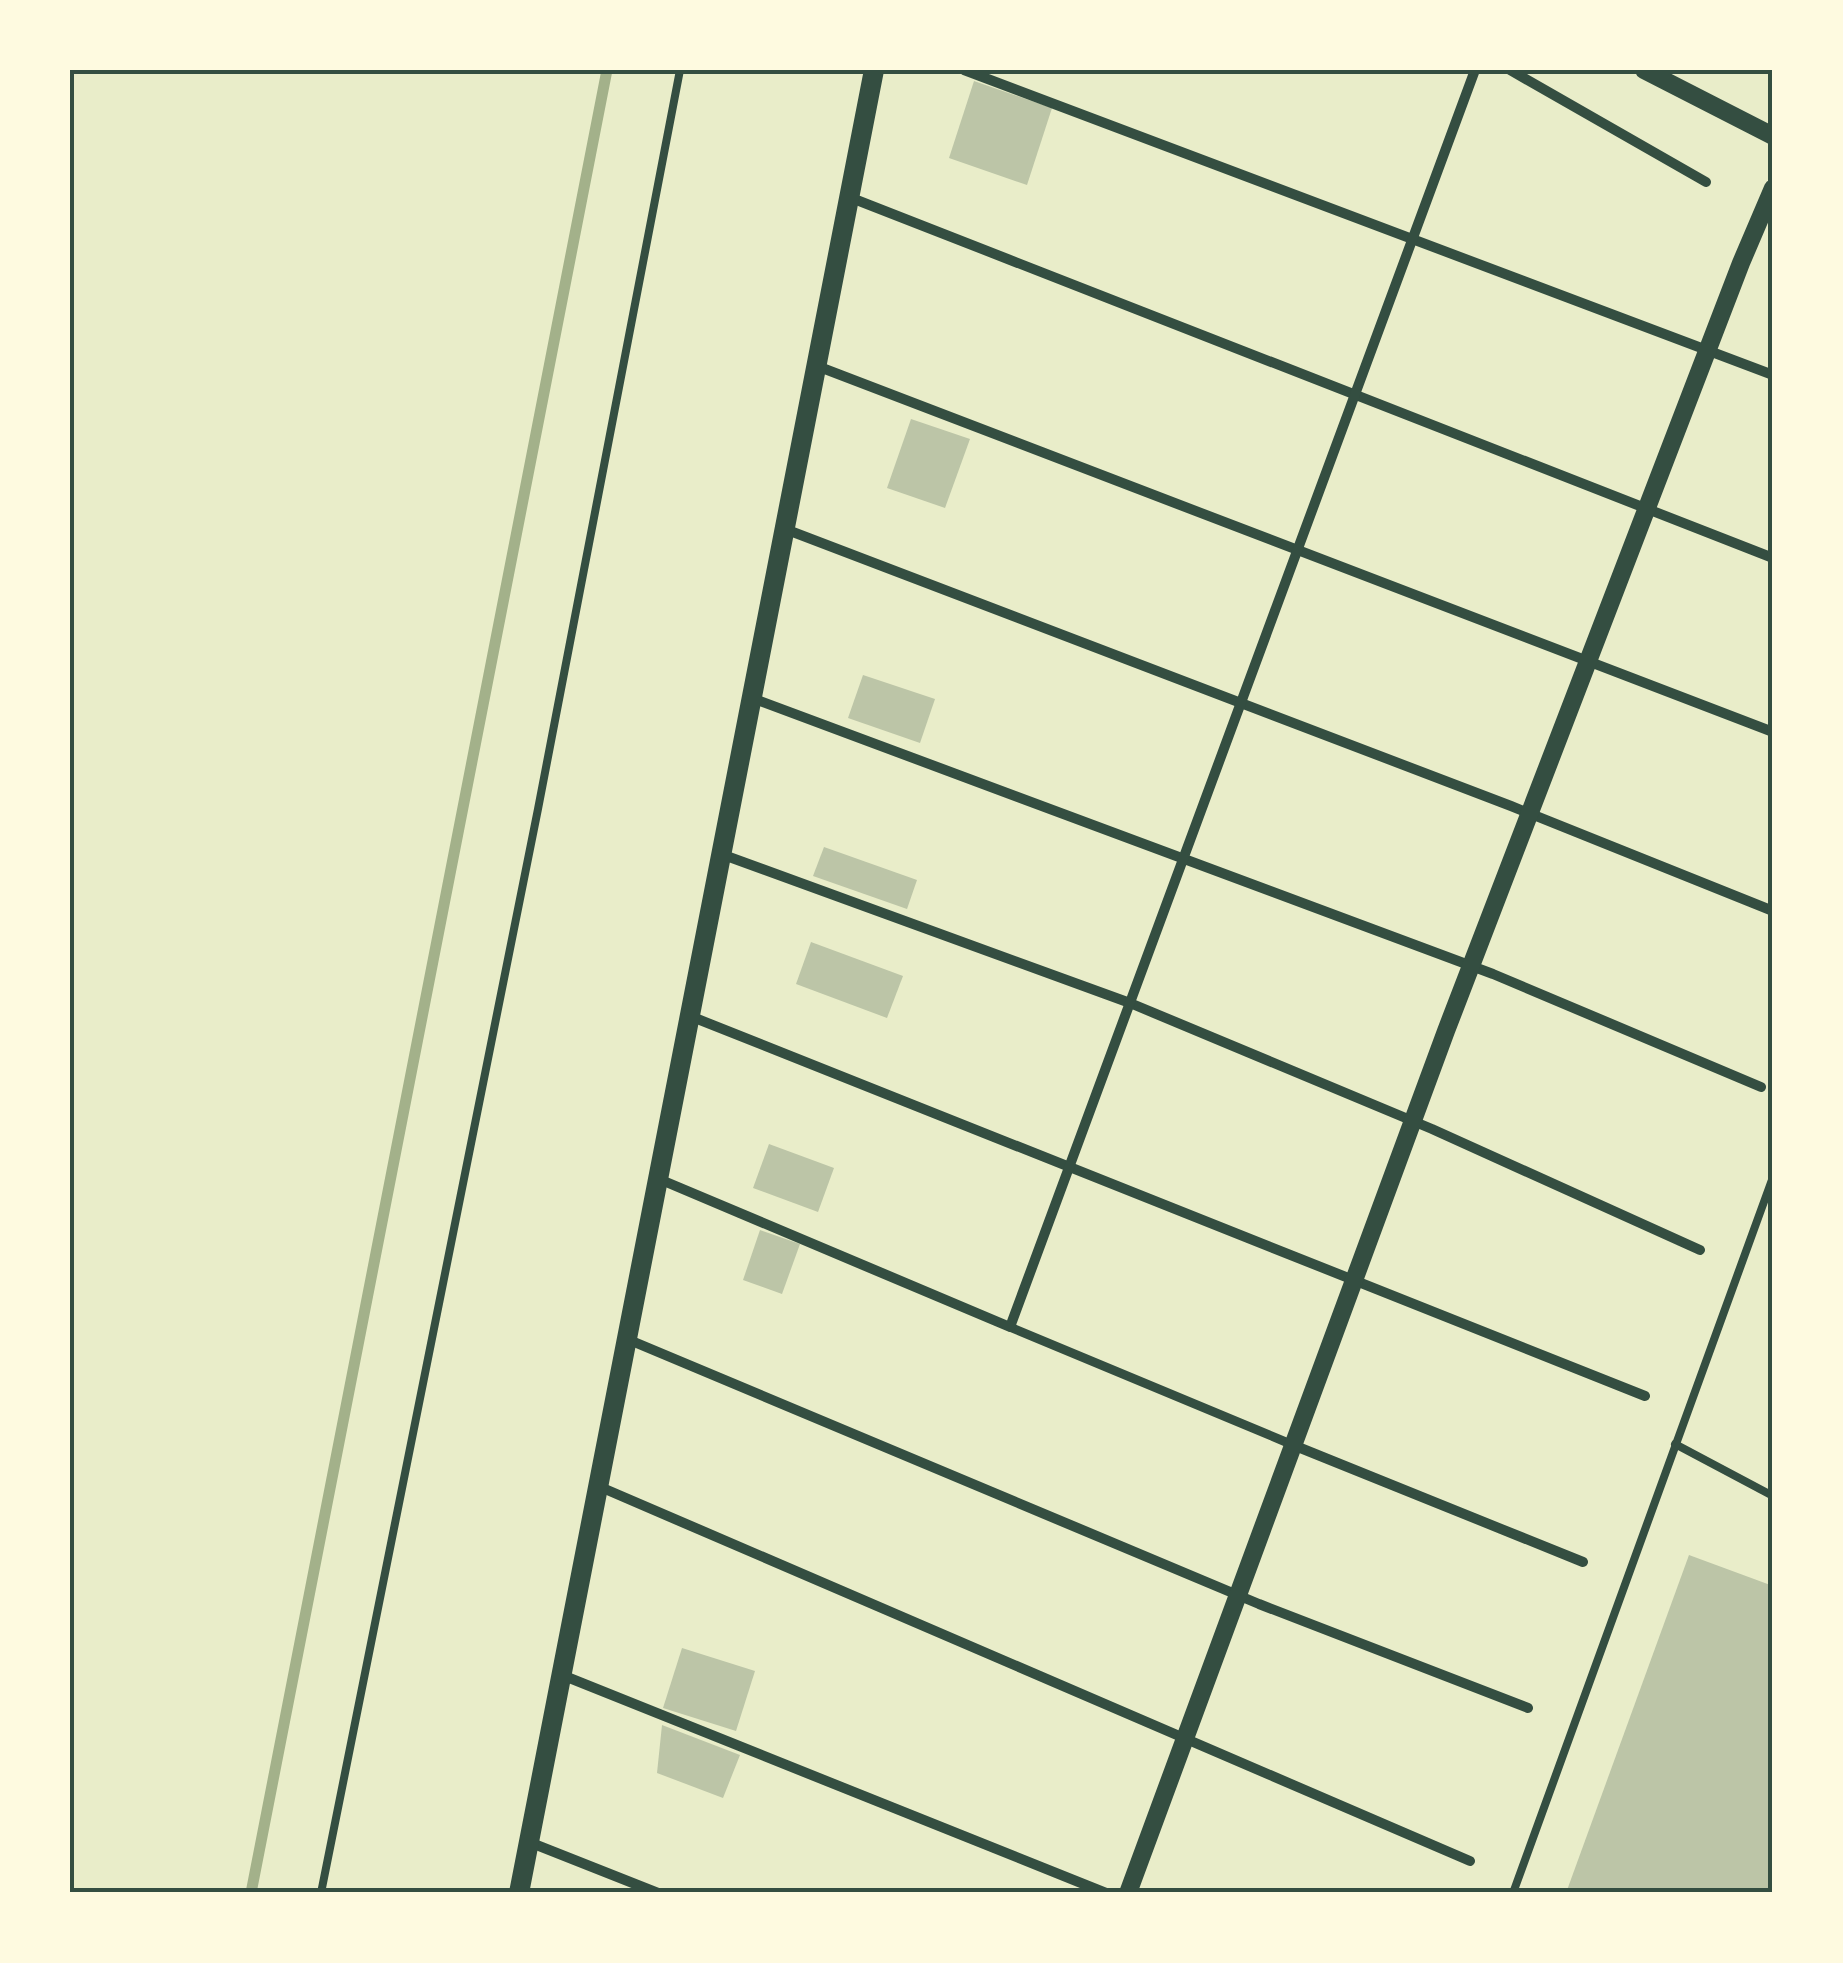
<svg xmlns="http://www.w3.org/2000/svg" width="1843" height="1963" viewBox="0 0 1843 1963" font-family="'Roboto Serif',serif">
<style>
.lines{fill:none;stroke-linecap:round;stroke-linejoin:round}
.stream{stroke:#a3b18a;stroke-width:11}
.building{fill:#bcc5a7}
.service{stroke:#344e41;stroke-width:8}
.pedestrian{stroke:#344e41;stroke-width:9}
.minor{stroke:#344e41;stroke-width:10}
.tertiary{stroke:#344e41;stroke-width:18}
.secondary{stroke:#344e41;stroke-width:20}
.neatline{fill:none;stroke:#344e41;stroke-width:4}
</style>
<rect width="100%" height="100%" fill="#e9edc9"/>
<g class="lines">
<polyline class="stream" points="251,1893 607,70"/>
</g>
<g class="building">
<polygon points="974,81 1052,108 1027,185 949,158"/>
<polygon points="911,419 970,439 945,508 887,488"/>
<polygon points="863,675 935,699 920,743 848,718"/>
<polygon points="824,847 917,880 907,909 813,876"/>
<polygon points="811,942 903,976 887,1018 796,984"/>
<polygon points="769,1144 834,1168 818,1212 753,1188"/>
<polygon points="760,1230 800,1244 782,1294 743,1280"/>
<polygon points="1689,1555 1773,1586 1773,1893 1566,1893"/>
<polygon points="682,1648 755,1671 736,1731 663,1708"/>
<polygon points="662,1725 740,1755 723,1798 657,1773"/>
</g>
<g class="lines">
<g class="service">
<polyline points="1675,1444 1773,1496"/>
<polyline points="321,1893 538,809 680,70"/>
<polyline points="1513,1893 1773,1177"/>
</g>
<polyline class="pedestrian" points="1010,1327 1293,1445"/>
<g class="minor">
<polyline points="964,70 1773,375"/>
<polyline points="1510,70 1706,182"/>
<polyline points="849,197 1773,558"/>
<polyline points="817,366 1773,732"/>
<polyline points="785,529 1511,806 1773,911"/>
<polyline points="752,698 1493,974 1761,1087"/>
<polyline points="721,854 1130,1003 1432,1129 1700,1250"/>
<polyline points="690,1016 1645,1396"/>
<polyline points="659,1179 1010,1327 1475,70"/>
<polyline points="627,1339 1259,1604 1528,1708"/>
<polyline points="1293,1445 1583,1562"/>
<polyline points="598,1486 1470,1861"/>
<polyline points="562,1675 1106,1893"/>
<polyline points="529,1842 658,1893"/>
</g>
<g class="tertiary">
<polyline points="1644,70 1773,136"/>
<polyline points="1128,1893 1446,1031 1741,263 1773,188"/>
</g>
<polyline class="secondary" points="519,1893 874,70"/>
</g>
<rect width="1843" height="1963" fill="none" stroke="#fefae0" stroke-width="145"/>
<rect x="72" y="72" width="1698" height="1818" class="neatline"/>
</svg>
